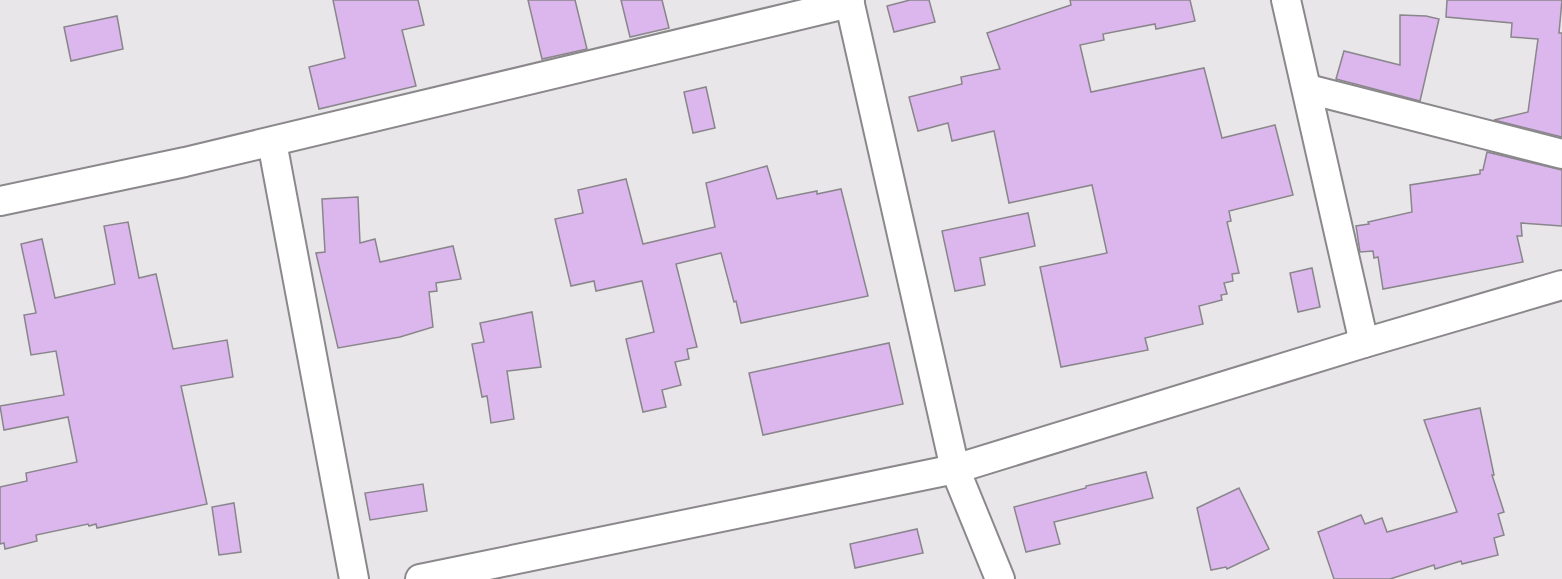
<svg xmlns="http://www.w3.org/2000/svg" width="1562" height="579" viewBox="0 0 1562 579" font-family="'Space Grotesk',sans-serif">
<style>
.building{fill:#dcb7ee;stroke:#89868b;stroke-width:1.5}
.lines{fill:none;stroke-linecap:round;stroke-linejoin:round}
.minor-casing{stroke:#8b888c;stroke-width:32}
.minor{stroke:#fff;stroke-width:28}
</style>
<rect width="100%" height="100%" fill="#e9e6ea"/>
<g class="building">
<polygon points="333,0 418,0 424,25 402,30 416,86 319,109 309,67 345,58"/>
<polygon points="528,0 575,0 587,49 542,59"/>
<polygon points="621,0 662,0 669,28 630,37"/>
<polygon points="910,0 929,0 935,22 894,32 887,6"/>
<polygon points="1070,0 1190,0 1195,21 1156,29 1155,24 1103,34 1104,40 1080,45 1091,92 1204,68 1222,138 1275,125 1293,195 1229,211 1231,221 1227,222 1239,273 1232,274 1233,281 1224,283 1227,294 1221,295 1222,300 1199,306 1203,324 1145,338 1148,350 1061,367 1040,267 1107,253 1092,185 1009,203 994,131 952,141 948,123 918,131 909,97 962,84 961,77 1000,69 987,33 1071,5"/>
<polygon points="1447,0 1562,0 1559,33 1562,33 1562,137 1494,120 1528,112 1538,39 1511,37 1512,23 1446,17"/>
<polygon points="1400,15 1426,16 1439,19 1420,101 1336,79 1344,51 1400,65"/>
<polygon points="117,16 123,49 71,61 64,27"/>
<polygon points="706,87 715,128 693,133 684,92"/>
<polygon points="1487,152 1562,170 1562,226 1521,223 1522,236 1517,236 1523,262 1383,289 1378,257 1374,258 1373,251 1360,252 1356,226 1369,224 1368,222 1412,212 1410,185 1480,174 1480,170 1483,170"/>
<polygon points="767,166 777,199 817,191 817,194 841,189 868,296 741,323 736,301 734,302 721,253 676,264 697,347 687,349 689,359 675,362 681,385 662,390 666,407 643,412 626,339 654,332 642,281 596,291 594,281 571,286 555,219 583,213 578,190 626,179 643,244 715,227 706,183"/>
<polygon points="358,197 360,243 375,239 380,262 453,246 461,279 436,283 437,291 429,292 433,327 400,337 338,348 316,253 325,252 322,199"/>
<polygon points="1028,213 1035,246 980,258 985,285 955,291 942,231"/>
<polygon points="128,222 139,278 156,274 173,349 227,340 233,377 181,386 207,504 97,528 96,524 89,526 88,524 36,535 37,541 5,549 4,543 0,544 0,487 27,481 26,473 77,462 68,417 4,430 0,406 64,395 56,351 31,355 24,315 36,313 21,244 42,239 55,298 115,284 104,226"/>
<polygon points="1312,268 1320,307 1298,312 1290,273"/>
<polygon points="532,312 541,367 507,371 514,419 491,423 487,396 482,397 472,344 484,342 480,323"/>
<polygon points="889,343 903,404 763,435 749,373"/>
<polygon points="1480,408 1494,475 1492,475 1504,512 1498,514 1504,535 1494,538 1498,555 1462,564 1461,561 1435,569 1434,565 1390,579 1334,579 1318,532 1361,515 1365,524 1382,518 1387,532 1457,512 1424,420"/>
<polygon points="1146,472 1153,498 1054,522 1060,544 1026,552 1014,507 1086,488 1086,486"/>
<polygon points="423,484 427,511 370,520 365,493"/>
<polygon points="1239,488 1269,549 1227,569 1226,567 1211,570 1197,508"/>
<polygon points="234,503 241,552 219,555 212,507"/>
<polygon points="917,529 923,553 855,568 850,544"/>
</g>
<g class="lines">
<defs>
<g id="minor">
<polyline points="849,0 955,469 1000,579"/>
<polyline points="1286,0 1364,343"/>
<polyline points="1308,89 1562,154"/>
<polyline points="272,142 354,579"/>
<polyline points="0,201 185,162 850,3"/>
<polyline points="420,579 955,469 1364,343 1562,285"/>
</g>
</defs>
<use href="#minor" class="minor-casing"/>
<use href="#minor" class="minor"/>
</g>
</svg>
